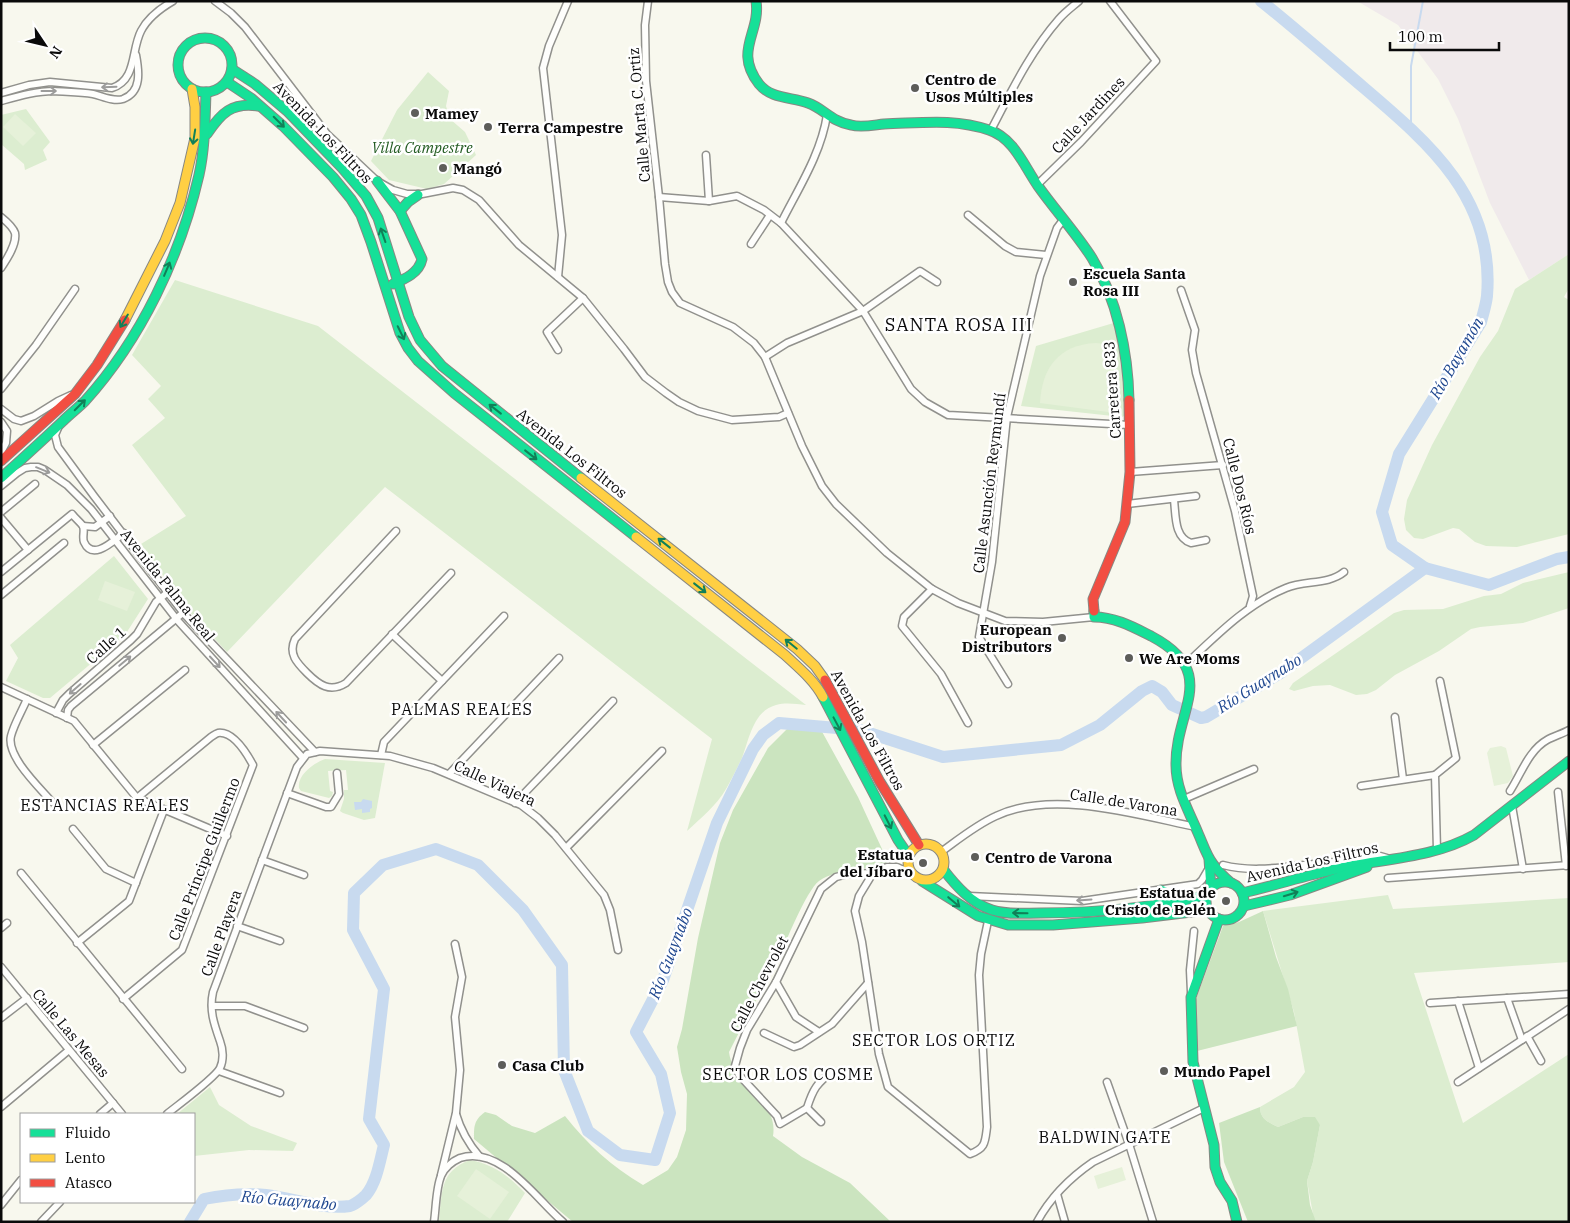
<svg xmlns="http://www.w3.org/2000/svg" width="1570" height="1223" viewBox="0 0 1570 1223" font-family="'IBM Plex Serif',serif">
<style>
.industrial{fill:#f0eaeb}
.green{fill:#dcedd0}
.forest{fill:#cbe4bf}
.pitch{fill:#e6f1d9}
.water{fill:#c8daef}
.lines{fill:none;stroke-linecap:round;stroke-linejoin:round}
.stream{stroke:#c8daef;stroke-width:2}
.river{stroke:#c8daef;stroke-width:12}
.street-casing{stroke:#91918d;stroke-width:9}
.fast-casing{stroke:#888883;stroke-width:11}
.slow-casing{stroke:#888883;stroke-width:11}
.jam-casing{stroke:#888883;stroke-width:11}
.street{stroke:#fefefc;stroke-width:6}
.fast{stroke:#16e098;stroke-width:9}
.slow{stroke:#ffcf43;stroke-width:9}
.jam{stroke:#f24e42;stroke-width:9}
.oneway{stroke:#9c9c9b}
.oneway2{stroke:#118058}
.poi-dot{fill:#5d5d5a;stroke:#fff;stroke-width:2}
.labels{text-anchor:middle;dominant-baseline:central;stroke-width:5;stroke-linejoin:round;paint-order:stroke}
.poi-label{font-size:15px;font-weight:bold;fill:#0a0a0a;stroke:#fff;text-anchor:start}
.street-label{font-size:15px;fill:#0a0a0a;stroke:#fff}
.park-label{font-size:15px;font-style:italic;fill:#225b21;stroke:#fff}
.water-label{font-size:16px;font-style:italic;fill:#204890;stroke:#fff}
.neighbourhood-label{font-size:16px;letter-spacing:1px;fill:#0a0a0a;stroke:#fff}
.quarter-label{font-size:18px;letter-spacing:1px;fill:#0a0a0a;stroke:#fff}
</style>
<rect width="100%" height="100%" fill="#f8f8ee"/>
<polygon class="industrial" points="1357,1 1569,1 1569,254 1529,280 1490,203 1458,119 1438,79 1398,25"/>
<g class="green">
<polygon points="428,72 449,91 446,106 450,119 465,132 476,155 444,184 427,189 389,180 371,161 397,110"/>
<polygon points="26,109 50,142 43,150 47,160 25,170 24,164 1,144 1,115"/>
<polygon points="1569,254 1569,288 1564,297 1569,300 1569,534 1517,547 1486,546 1475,542 1459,529 1453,528 1423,539 1414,538 1406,530 1404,519 1407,500 1432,445 1480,357 1498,331 1515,289"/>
<path d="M175 280 318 326 806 705C796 704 786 702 776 705 753 711 749 740 742 758 737 768 732 779 726 789 716 806 701 818 687 831L712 739 385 487 227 652 186 608 141 544 186 516 132 445 165 418 148 399 161 386 132 355Z"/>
<polygon points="1117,322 1127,408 1126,415 1122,417 1021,406 1036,346"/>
<polygon points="114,556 148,599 125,635 50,698 43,698 6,681 18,658 10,645"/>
<polygon points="1569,572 1569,608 1523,623 1480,627 1471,629 1439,651 1395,675 1376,690 1367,694 1356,695 1330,685 1313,686 1294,691 1289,689 1293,683 1394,613 1404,610 1443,609 1484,596 1501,594 1523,583"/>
<path d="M325 759 385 763 375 818 364 820 343 813 340 811 344 799V790H348L346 770 328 771 330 791 333 792 332 796 329 798 301 791 299 788C297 775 314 763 325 759Z"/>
<path d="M1388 895 1393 909 1569 898V962L1414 973 1463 1123 1569 1054V1222H1316L1314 1220 1307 1181 1313 1162 1320 1125 1303 1117 1278 1127C1268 1122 1260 1119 1260 1107L1294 1087 1305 1072 1294 1012 1263 911Z"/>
<polygon points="210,1087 219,1105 251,1126 297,1143 293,1151 249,1150 194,1156 194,1114 177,1114"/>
<path d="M470 1160C493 1164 509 1176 525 1193L507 1222H439C442 1194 439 1171 470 1160Z"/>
</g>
<g class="forest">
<path d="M798 725 820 728 858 797 888 862C866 872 840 867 819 881 806 891 785 944 777 962 761 992 744 1022 729 1052 733 1085 779 1100 773 1136L802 1157 850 1183 891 1222H573L474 1139C474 1126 474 1120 485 1112L496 1115 512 1126 535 1133 565 1116C588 1145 611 1166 643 1185L668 1170 677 1157 686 1130 687 1094 681 1072 677 1047 682 1029 698 938 720 843 733 810 768 748 787 729Z"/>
<polygon points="1263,911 1276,957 1288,989 1297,1026 1197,1051 1196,999 1223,926 1239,922"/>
<path d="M1260 1107C1260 1119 1268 1122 1278 1127L1303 1117H1315L1320 1125 1313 1162 1307 1181 1310 1205 1316 1222H1248L1224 1162 1219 1123Z"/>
</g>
<g class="pitch">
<polygon points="15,114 36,133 23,146 3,127"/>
<path d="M1096 343 1113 345 1112 408 1108 412 1040 403C1042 368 1058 345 1096 343Z"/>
<polygon points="105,581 135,592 127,611 98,600"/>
<polygon points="1501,746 1506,748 1513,776 1508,783 1494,786 1487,753 1490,748"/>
<polygon points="1122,1167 1126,1180 1098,1189 1094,1176"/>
<polygon points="476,1169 509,1192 490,1219 457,1196"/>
</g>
<polygon class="water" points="363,799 372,801 372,808 370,809 370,812 362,813 362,809 355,810 354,802 361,802"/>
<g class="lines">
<polyline class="stream" points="1411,128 1411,66 1423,1"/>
<g class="river">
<path d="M1261 1C1296 29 1329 58 1363 87 1430 144 1495 199 1487 296 1486 305 1483 314 1481 322L1399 454 1382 512 1392 545 1425 568 1489 585 1557 559 1569 557"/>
<path d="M190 1222 204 1199C223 1195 246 1193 266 1195 293 1198 322 1210 350 1206 354 1205 362 1199 366 1195 377 1182 380 1160 384 1145L369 1119 384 989 353 930 354 893 383 865 436 849 478 865 523 910 562 965 564 1070 588 1131 620 1155 655 1160 670 1113 661 1074 636 1032 663 980 717 823 753 749 763 735 779 723 860 730 943 757 1061 745 1100 725 1142 691 1152 686 1162 692 1172 705 1201 718 1206 717 1282 672 1425 568"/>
</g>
<defs>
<g id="street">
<polyline points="215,1 231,13 245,27 327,134 377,181 393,190 407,194 422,194 453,188 463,190 479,200 519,245 583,298 624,349 645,377 666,393 679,402 698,411 732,420 779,417 788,413"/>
<polyline points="648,1 645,25 646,81 659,197 665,264 668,282 672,292 680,303 733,327 754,343 765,357 802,446 822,486 836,504 887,553 932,589 958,603 1005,621 1043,622 1094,617"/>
<path d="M1 93 29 85 50 82 112 88C137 80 131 50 141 31 147 19 161 8 173 1"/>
<path d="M1 101C19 96 36 91 54 91 67 92 80 92 93 94 102 96 113 102 123 99 142 92 139 71 136 55"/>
<path d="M991 130C1011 92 1030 52 1059 19 1065 12 1072 7 1079 1"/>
<polyline points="706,155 709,201"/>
<polyline points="1037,185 1081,142 1156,61 1110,1"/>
<polyline points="659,197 709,201 737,196 764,210 781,223 863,311 911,389 925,402 948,415 1129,425"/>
<polyline points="968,215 1005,246 1016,252 1046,255"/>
<path d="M1 217C6 221 13 227 15 233 17 244 7 259 1 268"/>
<path d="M781 223C798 189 821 154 827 115"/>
<polyline points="751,244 770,215"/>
<polyline points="558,277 562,235 543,68 549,46 568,1"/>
<polyline points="1181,290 1195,330 1192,350 1196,373 1235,511 1253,596 1250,606"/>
<polyline points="558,350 547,332 583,298"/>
<polyline points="765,357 787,343 863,311 920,271 937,282"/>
<polyline points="1,389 36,345 75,289"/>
<polyline points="1,409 14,419 21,421 34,416 58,401 71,395"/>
<polyline points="1,422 7,431 6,443 1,452"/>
<polyline points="58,428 55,435 58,447 94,496 185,615 315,752"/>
<polyline points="1130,472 1223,465"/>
<polyline points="1,486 17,473 25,468 31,467 38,467 45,470 67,485 91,509 178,621 303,758"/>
<path d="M1174 500C1176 516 1174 537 1191 543L1206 540"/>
<polyline points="1127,504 1196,496"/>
<polyline points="1,512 35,484"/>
<polyline points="1,518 28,550"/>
<polyline points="83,526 95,527 110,516"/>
<path d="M396 531 295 639C288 654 297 663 307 673 319 685 330 693 346 683L451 573"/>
<path d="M1 572 72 514C75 518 80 522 83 526 85 531 82 537 84 542 93 562 114 540 124 533"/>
<polyline points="932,589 904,617 902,626 941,674 968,723"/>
<polyline points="1,595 64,543"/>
<polyline points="392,634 442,681"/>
<path d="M1186 664C1217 635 1247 604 1286 588 1305 580 1328 585 1344 572"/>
<polyline points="1008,684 979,637 992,562 1007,417 1040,276 1057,228 1063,220"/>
<polyline points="1,687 74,721 137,798 227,836"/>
<path d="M27 699C22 711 14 724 11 736 6 756 39 787 52 802"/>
<polyline points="56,713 63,700 69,694 131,640 137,634 156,602 168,592"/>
<polyline points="1395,717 1403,779"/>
<polyline points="67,718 68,710 71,706 184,612"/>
<polyline points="93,745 185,670"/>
<polyline points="381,755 384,742 504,616"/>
<polyline points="449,774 559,658"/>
<polyline points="1361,786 1435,775"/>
<path d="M1510 791C1521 774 1529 750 1547 740 1554 736 1562 734 1569 730"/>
<polyline points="1558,792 1566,866"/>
<polyline points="287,793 326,807 331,807 339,794 337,773"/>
<polyline points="1184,799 1254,769"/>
<polyline points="515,803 613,701"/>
<polyline points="1512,806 1523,869"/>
<polyline points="73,829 106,869 136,883"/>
<polyline points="566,848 662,751"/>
<polyline points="1437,850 1435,775 1456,758 1440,681"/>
<path d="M941 852C959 839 976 825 996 816 1052 789 1138 815 1196 827"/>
<polyline points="262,860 304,875"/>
<path d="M1223 865C1250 872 1276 868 1304 865 1330 863 1355 860 1380 856L1387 858"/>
<polyline points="21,873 182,1069"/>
<path d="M873 873 859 896 855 911 862 942 879 1054 888 1087 970 1154C986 1148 985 1142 987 1127L979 975 981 954 988 921"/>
<polyline points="1388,878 1569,865"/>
<polyline points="969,896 1082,901 1198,884 1202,880 1209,868"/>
<polyline points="237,926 280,941"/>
<polyline points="1,928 7,923"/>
<polyline points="77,943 129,901 164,810"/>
<polyline points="1,967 122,1114"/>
<polyline points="776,982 796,1017 819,1032"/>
<polyline points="1191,992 1190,970 1194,931"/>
<polyline points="1507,998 1522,1040"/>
<path d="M123 999 182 950 253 765C247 754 233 731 218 733 215 734 213 736 211 737L137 798"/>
<polyline points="1458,1001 1479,1068"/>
<polyline points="1430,1003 1569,994"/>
<polyline points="212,1006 245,1006 304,1028"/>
<polyline points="1,1018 27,998"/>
<polyline points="764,1033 794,1047 800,1045 832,1024 868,983"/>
<polyline points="1527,1036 1541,1061"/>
<polyline points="219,1071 280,1093"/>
<polyline points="1107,1082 1129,1144 1153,1222"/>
<polyline points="1458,1082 1569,1009"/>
<polyline points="1,1107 69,1050"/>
<path d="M807 1108C813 1089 817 1083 832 1072"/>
<polyline points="100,1114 113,1103"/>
<path d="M167 1114C178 1105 215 1078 220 1068 224 1060 223 1049 220 1041 214 1024 209 1010 213 992L297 767 307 754 320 751 390 756 433 768 521 805 538 818 555 835 604 895 610 910 618 950"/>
<path d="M456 1114C461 1131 468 1143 479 1156"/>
<polyline points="821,1122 807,1108 780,1124 777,1116 739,1075 735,1066 740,1048 747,1030 776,982 821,889 836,877 848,874 873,873 887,867 897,867 910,873"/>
<polyline points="441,1175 456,1113 460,1070 455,1017 462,977 455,944"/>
<polyline points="1057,1194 1065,1222"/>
<polyline points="1,1205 21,1180"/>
<polyline points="41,1222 60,1202"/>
<path d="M434 1222C436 1208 436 1188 441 1176 444 1168 453 1161 460 1158 501 1145 536 1199 563 1222"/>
<path d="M1037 1222C1050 1198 1071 1177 1093 1162L1204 1108"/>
</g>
<g id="fast">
<path d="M756 1C761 33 733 50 759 84 771 99 791 97 808 103 823 108 832 122 851 125 861 128 874 125 884 124 921 123 954 118 989 130 1014 138 1024 166 1038 186 1055 210 1076 233 1092 258 1117 299 1128 352 1129 400"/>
<circle cx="205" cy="65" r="27"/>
<polyline points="232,69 255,84 287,111 342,168 366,196 378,218 409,317 420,340 442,366 581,478"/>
<polyline points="227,82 251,98 283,126 333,177 351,199 361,215 371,242 400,333 408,348 418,361 454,393 636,537"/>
<path d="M207 134C221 113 232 102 258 106"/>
<path d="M377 181 400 211 422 259C419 273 405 279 393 284"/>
<polyline points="400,211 408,202 418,195"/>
<path d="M1 478C22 459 42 441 63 421 70 414 78 408 85 401 141 339 180 257 199 175 205 148 205 120 206 92"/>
<path d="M1094 611V617C1115 617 1133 627 1151 636 1221 673 1175 709 1176 765 1176 790 1189 811 1198 833 1203 844 1206 855 1213 864 1218 871 1224 877 1231 883"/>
<polyline points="823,697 898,840 909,856"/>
<polyline points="1209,859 1211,889"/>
<path d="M943 869C956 886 971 903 992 910 1008 915 1024 913 1041 913 1097 913 1152 908 1207 895"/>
<polyline points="922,881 978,916 1008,925 1053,925 1142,918 1208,910"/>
<circle cx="1225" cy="901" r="19"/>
<polyline points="1161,890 1185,901"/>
<path d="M1242 893C1273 886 1304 876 1336 869 1380 859 1434 858 1474 835L1569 761"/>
<polyline points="1244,906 1290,895 1367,867"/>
<polyline points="1219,919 1191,997 1193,1062 1214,1145 1215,1167 1220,1182 1232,1201 1237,1222"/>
</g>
<g id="slow">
<polyline points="125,320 165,241 180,203 195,138 195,107 192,89"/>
<polyline points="581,478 797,649 815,666 825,680"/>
<path d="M636 537 785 655C799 668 814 680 823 697"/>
<circle cx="926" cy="862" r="18"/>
</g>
<g id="jam">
<polyline points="1,461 75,394 97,365 125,320"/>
<polyline points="1094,611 1093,599 1125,522 1130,472 1129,400"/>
<polyline points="825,680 880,782 919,845"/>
</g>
</defs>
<use href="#street" class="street-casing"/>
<use href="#fast" class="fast-casing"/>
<use href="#slow" class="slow-casing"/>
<use href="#jam" class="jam-casing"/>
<use href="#street" class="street"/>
<use href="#fast" class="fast"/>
<use href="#slow" class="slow"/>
<use href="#jam" class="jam"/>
</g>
<defs><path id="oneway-shaft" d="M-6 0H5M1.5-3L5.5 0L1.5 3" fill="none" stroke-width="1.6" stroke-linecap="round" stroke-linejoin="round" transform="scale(1.25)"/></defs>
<g class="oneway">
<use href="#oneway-shaft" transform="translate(109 87) rotate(178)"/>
<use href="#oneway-shaft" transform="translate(49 91)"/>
<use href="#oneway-shaft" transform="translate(43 470) rotate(22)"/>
<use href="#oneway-shaft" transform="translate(125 661) rotate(-40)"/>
<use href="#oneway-shaft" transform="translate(215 662) rotate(47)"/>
<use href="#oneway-shaft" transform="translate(75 689) rotate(139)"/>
<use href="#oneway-shaft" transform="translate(281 717) rotate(-133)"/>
<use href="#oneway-shaft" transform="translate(1084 900) rotate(176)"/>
</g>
<g class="oneway2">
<use href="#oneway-shaft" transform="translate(279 122) rotate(45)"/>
<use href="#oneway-shaft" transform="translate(194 137) rotate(99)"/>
<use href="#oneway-shaft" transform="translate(383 235) rotate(-109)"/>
<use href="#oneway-shaft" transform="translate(167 269) rotate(-67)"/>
<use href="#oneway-shaft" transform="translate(124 321) rotate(121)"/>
<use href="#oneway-shaft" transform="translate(401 333) rotate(64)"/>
<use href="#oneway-shaft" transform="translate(80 405) rotate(-45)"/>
<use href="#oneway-shaft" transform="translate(495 409) rotate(-142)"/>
<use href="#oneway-shaft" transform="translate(531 455) rotate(38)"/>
<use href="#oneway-shaft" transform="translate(664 543) rotate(-142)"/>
<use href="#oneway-shaft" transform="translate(700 588) rotate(38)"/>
<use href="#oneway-shaft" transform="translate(791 644) rotate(-141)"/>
<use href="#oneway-shaft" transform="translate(837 724) rotate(62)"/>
<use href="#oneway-shaft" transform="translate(888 822) rotate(63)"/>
<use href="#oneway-shaft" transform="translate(1291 894) rotate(-17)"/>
<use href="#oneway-shaft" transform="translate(954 902) rotate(40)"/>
<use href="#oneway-shaft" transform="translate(1020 913) rotate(-179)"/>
</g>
<g class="poi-dot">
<circle cx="915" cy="88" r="5"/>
<circle cx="415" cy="113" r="5"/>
<circle cx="488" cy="127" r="5"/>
<circle cx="443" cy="168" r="5"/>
<circle cx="1073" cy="282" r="5"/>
<circle cx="1062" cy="638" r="5"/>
<circle cx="1129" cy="658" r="5"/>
<circle cx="975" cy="857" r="5"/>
<circle cx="923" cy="863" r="5"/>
<circle cx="1226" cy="901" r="5"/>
<circle cx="502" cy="1065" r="5"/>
<circle cx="1164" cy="1071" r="5"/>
</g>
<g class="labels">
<g class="poi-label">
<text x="925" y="79">Centro de<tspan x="925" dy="17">Usos Múltiples</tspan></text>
<text x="425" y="113">Mamey</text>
<text x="498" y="127">Terra Campestre</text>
<text x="453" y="168">Mangó</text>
<text x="1083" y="273">Escuela Santa<tspan x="1083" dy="17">Rosa III</tspan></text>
<text x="1052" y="629" text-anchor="end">European<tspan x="1052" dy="17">Distributors</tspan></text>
<text x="1139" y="658">We Are Moms</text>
<text x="913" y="854" text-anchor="end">Estatua<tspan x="913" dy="17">del Jíbaro</tspan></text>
<text x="985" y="857">Centro de Varona</text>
<text x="1216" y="892" text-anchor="end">Estatua de<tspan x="1216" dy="17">Cristo de Belén</tspan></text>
<text x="512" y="1065">Casa Club</text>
<text x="1174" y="1071">Mundo Papel</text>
</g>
<g class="street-label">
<text transform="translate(639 115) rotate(-95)">Calle Marta C. Ortiz</text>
<text transform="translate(1088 115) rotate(-47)">Calle Jardines</text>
<text transform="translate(323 132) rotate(46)">Avenida Los Filtros</text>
<text transform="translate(1112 390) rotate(-94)">Carretera 833</text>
<text transform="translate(572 453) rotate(38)">Avenida Los Filtros</text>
<text transform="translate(989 483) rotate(-83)">Calle Asunción Reymundí</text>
<text transform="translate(1240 486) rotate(76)">Calle Dos Ríos</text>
<text transform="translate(168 585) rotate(51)">Avenida Palma Real</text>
<text transform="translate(106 645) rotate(-42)">Calle 1</text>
<text transform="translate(868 730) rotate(61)">Avenida Los Filtros</text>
<text transform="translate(495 783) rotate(25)">Calle Viajera</text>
<text transform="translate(1124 802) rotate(9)">Calle de Varona</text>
<text transform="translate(204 859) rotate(-69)">Calle Príncipe Guillermo</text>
<text transform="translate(1312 862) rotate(-13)">Avenida Los Filtros</text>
<text transform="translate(221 933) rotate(-70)">Calle Playera</text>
<text transform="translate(759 984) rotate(-62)">Calle Chevrolet</text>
<text transform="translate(71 1033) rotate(50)">Calle Las Mesas</text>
</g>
<g class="park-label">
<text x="422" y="147">Villa Campestre</text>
</g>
<g class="water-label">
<text transform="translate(1456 358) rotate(-60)">Río Bayamón</text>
<text transform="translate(1259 683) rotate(-32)">Río Guaynabo</text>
<text transform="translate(670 953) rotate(-69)">Río Guaynabo</text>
<text transform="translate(289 1200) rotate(5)">Río Guaynabo</text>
</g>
<g class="neighbourhood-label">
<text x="462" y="709">PALMAS REALES</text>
<text x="105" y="805">ESTANCIAS REALES</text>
<text x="934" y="1040">SECTOR LOS ORTIZ</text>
<text x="788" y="1074">SECTOR LOS COSME</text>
<text x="1105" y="1137">BALDWIN GATE</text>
</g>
<g class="quarter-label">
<text x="959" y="324">SANTA ROSA III</text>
</g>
</g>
<rect width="1570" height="1223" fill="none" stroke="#0a0a0a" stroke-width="5"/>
<rect x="20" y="1113" width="175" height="90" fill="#ffffff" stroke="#9d9d9d"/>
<rect x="30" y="1129" width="25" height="8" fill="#16e098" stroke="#9d9d9d"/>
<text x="65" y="1138" font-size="15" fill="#0a0a0a">Fluido</text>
<rect x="30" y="1154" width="25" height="8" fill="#ffcf43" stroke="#9d9d9d"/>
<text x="65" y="1163" font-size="15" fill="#0a0a0a">Lento</text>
<rect x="30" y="1179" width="25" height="8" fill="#f24e42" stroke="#9d9d9d"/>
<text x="65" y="1188" font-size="15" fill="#0a0a0a">Atasco</text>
<g transform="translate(45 45) rotate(125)" stroke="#ffffff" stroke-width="4" paint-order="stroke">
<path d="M0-4L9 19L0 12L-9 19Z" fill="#0a0a0a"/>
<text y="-8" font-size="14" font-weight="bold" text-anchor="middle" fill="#0a0a0a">N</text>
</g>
<path d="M1390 42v8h109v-8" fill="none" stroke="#0a0a0a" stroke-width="2.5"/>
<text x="1398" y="42" font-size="15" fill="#0a0a0a" stroke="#ffffff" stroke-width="4" paint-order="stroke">100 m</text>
</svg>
